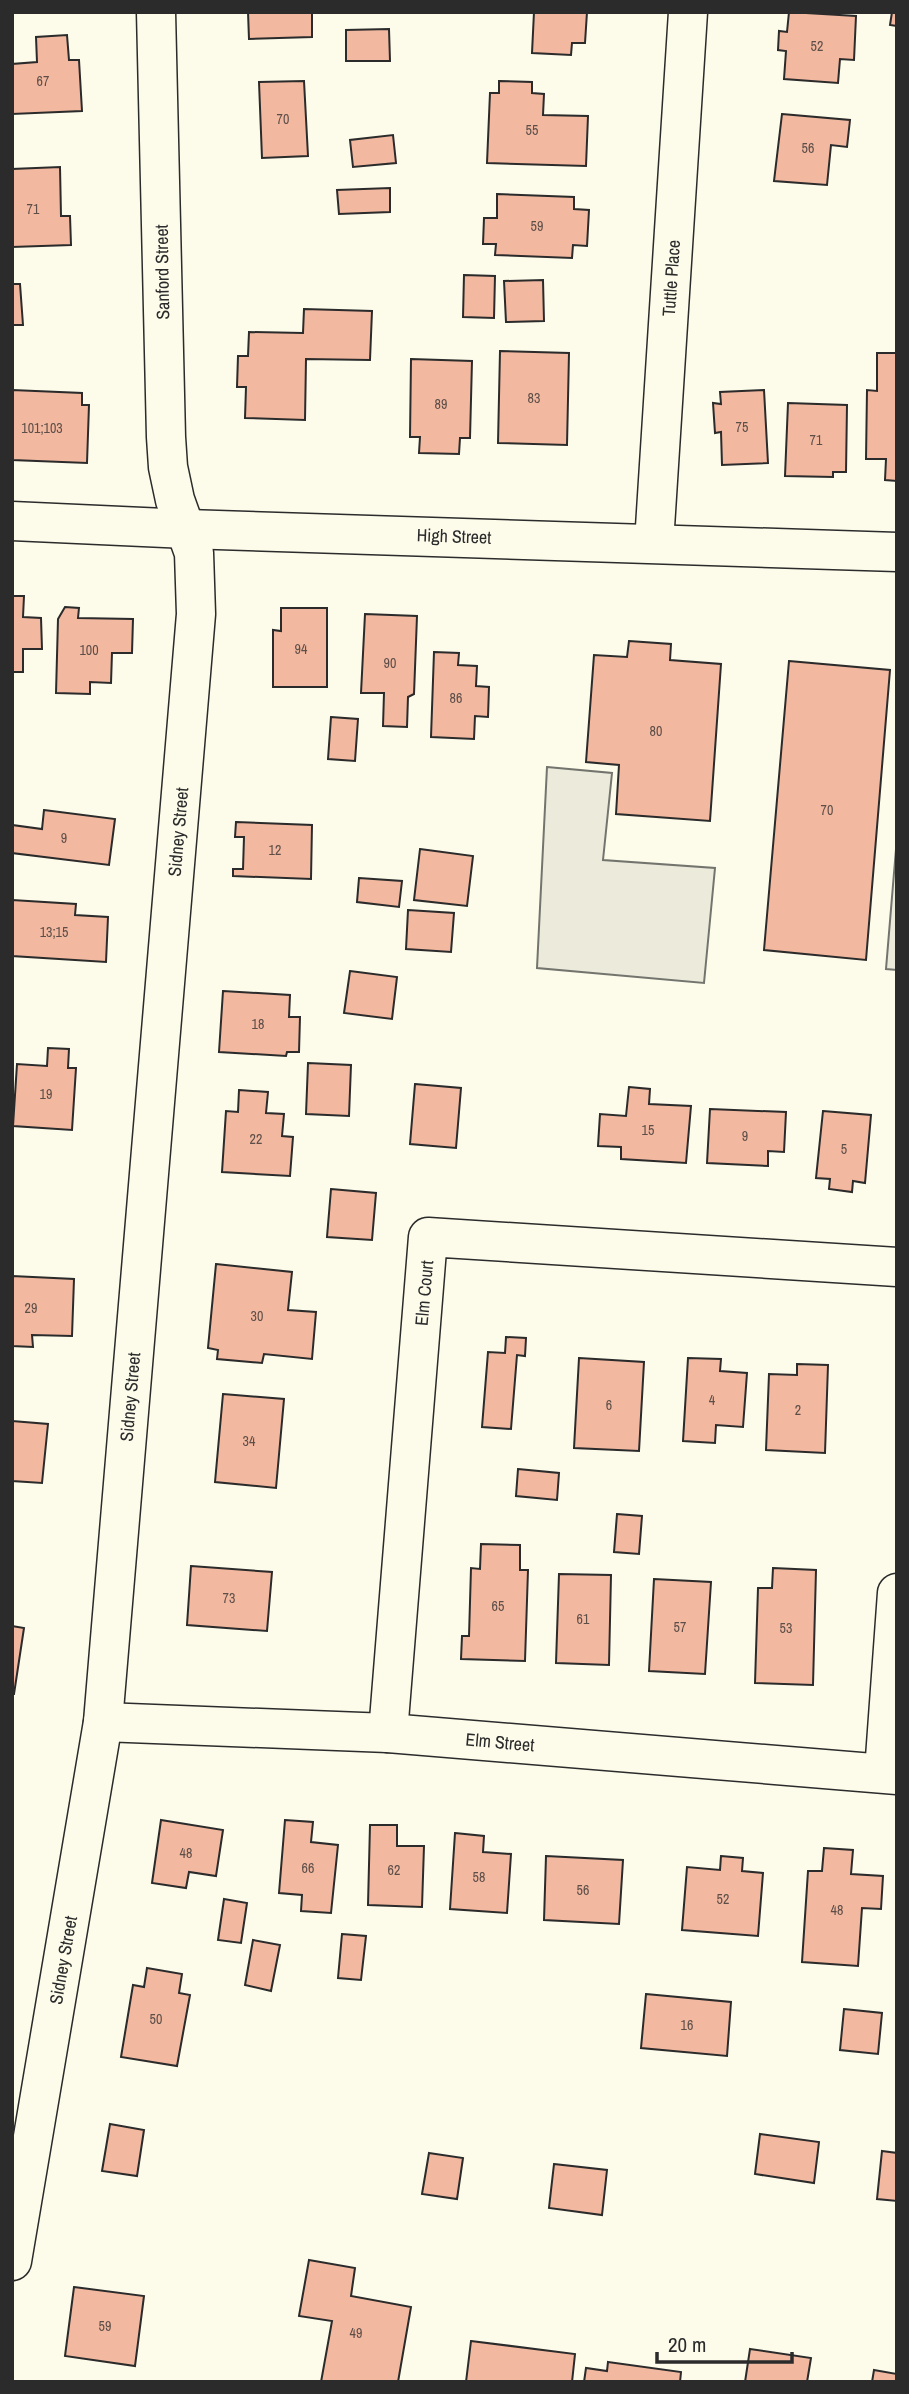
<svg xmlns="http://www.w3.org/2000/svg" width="909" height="2394" viewBox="0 0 909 2394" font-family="'Archivo Narrow',sans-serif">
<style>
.parking{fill:#eceadb;stroke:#74746e;stroke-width:2}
.building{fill:#f2b8a0;stroke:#2b2b2b;stroke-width:2}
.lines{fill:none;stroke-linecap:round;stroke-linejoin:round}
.minor-casing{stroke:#2b2b2b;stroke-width:41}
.secondary-casing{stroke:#2b2b2b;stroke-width:41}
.minor{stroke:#fdfbea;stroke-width:38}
.secondary{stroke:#fdfbea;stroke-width:38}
.labels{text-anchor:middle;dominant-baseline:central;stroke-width:5;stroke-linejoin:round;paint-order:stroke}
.number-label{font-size:14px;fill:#5d4e48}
.street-label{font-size:18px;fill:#2b2b2b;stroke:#fdfbea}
</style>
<rect width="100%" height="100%" fill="#fdfbea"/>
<g class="parking">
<polygon points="547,767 612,773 603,860 715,868 704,983 537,968"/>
<polygon points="897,837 897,970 886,969"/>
</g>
<g class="building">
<polygon points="248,12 312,12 312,37 249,39"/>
<polygon points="534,12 587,12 585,43 572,43 571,55 532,53"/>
<polygon points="789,12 856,16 854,60 840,59 838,83 784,79 786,51 778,50 779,31 787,32"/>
<polygon points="892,12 897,12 897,26 890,25"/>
<polygon points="389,29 390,61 346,61 346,30"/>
<polygon points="67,35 69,60 79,60 82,111 12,114 12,64 37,62 36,37"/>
<polygon points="304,81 308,156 262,158 259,82"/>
<polygon points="499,81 532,82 532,93 544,94 543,115 588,116 586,166 487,163 490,93 499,93"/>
<polygon points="782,114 850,120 847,147 831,145 827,185 774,181"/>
<polygon points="393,135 396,163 353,167 350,140"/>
<polygon points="60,167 61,216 70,216 71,245 12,247 12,169"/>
<polygon points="390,188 390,212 339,214 337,190"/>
<polygon points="497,194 574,197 574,209 589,210 587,246 573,245 572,258 495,255 496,244 483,244 484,218 497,218"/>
<polygon points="464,275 495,276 494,318 463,317"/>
<polygon points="543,280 544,321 506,322 504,281"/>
<polygon points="12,284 20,284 23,325 12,325"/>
<polygon points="304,309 372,311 370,360 306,359 305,420 245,418 246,387 237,387 238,356 248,356 249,332 303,333"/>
<polygon points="500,351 569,353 567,445 498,443"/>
<polygon points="877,353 897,353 897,481 885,480 886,459 866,459 867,390 877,391"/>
<polygon points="411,359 472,361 470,438 460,438 459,454 419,453 420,437 410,437"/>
<polygon points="12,390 82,393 82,405 89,405 87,463 12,460"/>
<polygon points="764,390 768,463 722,465 721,432 715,433 713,403 721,404 720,392"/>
<polygon points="788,403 847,405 846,472 833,472 833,477 785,476"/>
<polygon points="12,596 24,596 23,617 41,618 42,649 23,649 23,672 12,672"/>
<polygon points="65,607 79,608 78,618 133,619 132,653 112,653 111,683 90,682 90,694 56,693 58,619"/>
<polygon points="281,608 327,608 327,687 273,687 273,630 281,631"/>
<polygon points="365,614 417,616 414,694 408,697 407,727 383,726 384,693 361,693"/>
<polygon points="629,641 671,644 670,660 721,664 710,821 616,814 619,765 586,762 594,655 627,657"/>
<polygon points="434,652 459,653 458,665 477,666 476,686 489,687 488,717 475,716 474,739 431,737"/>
<polygon points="789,661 890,670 866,960 764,950"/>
<polygon points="331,717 358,719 355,761 328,759"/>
<polygon points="44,810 115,819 109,865 12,853 12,825 42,829"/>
<polygon points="236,822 312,825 311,879 233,876 233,869 243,869 244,837 235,837"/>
<polygon points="420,849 473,856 467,906 414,900"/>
<polygon points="359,878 402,881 399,907 357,902"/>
<polygon points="12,900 76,904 75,915 108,917 106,962 12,956"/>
<polygon points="408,910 454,913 451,952 406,949"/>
<polygon points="350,971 397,977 392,1019 344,1013"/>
<polygon points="223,991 290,995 289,1017 300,1017 299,1052 287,1052 286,1056 219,1052"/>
<polygon points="48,1048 69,1049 68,1068 76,1068 72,1130 13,1126 17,1064 47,1066"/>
<polygon points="308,1063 351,1065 349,1116 306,1114"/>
<polygon points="415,1084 461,1088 456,1148 410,1144"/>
<polygon points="629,1087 650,1089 649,1104 691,1106 686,1163 621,1159 621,1147 598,1146 600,1114 626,1116"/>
<polygon points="239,1090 268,1092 266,1113 284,1114 282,1136 293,1137 290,1176 222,1172 226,1111 238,1112"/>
<polygon points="710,1109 786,1112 784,1152 768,1151 768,1166 707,1163"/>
<polygon points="823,1111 871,1115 865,1183 853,1181 852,1192 829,1189 830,1179 816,1178"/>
<polygon points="331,1189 376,1193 372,1240 327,1237"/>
<polygon points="216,1264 292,1272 288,1310 316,1312 312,1359 264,1354 262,1363 217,1359 218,1350 208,1348"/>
<polygon points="12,1276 74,1279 72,1336 32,1335 33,1347 12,1346"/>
<polygon points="506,1337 526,1338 525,1356 517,1355 511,1429 482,1427 488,1352 505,1353"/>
<polygon points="579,1358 644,1362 639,1451 574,1448"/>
<polygon points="688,1358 721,1359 720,1371 747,1373 743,1427 716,1425 715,1443 683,1441"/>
<polygon points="797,1364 828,1365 825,1453 766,1450 769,1374 797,1375"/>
<polygon points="223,1394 284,1399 276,1488 215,1482"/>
<polygon points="12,1421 48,1424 42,1483 12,1481"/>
<polygon points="518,1469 559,1473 557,1500 516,1496"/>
<polygon points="617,1514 642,1516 639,1554 614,1552"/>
<polygon points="481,1544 520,1545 520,1570 528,1570 525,1661 461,1659 462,1636 469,1636 471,1568 480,1569"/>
<polygon points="191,1566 272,1572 267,1631 187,1625"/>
<polygon points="773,1568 816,1570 813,1685 755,1683 758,1588 772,1588"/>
<polygon points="559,1574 611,1575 609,1665 556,1663"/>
<polygon points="654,1579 711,1582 705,1674 649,1671"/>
<polygon points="12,1626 24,1628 14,1694 12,1694"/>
<polygon points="161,1820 223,1830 216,1876 189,1872 186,1888 152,1883"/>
<polygon points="285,1820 313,1822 311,1842 338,1845 331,1913 301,1911 302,1895 279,1893"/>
<polygon points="370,1825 397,1825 397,1846 424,1846 422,1907 368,1905"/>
<polygon points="455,1833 484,1836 483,1852 511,1854 507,1913 450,1909"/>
<polygon points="824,1848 853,1850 851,1874 883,1876 881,1909 862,1908 858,1966 802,1962 808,1871 822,1871"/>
<polygon points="546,1856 623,1860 619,1924 544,1920"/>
<polygon points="721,1856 743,1858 742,1871 763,1873 758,1936 682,1930 687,1867 720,1870"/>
<polygon points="224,1899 247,1903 241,1943 218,1940"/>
<polygon points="342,1934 366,1936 361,1980 338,1978"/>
<polygon points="253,1940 280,1945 271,1991 245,1985"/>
<polygon points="147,1968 182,1974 179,1993 190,1995 177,2066 121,2057 133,1985 144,1987"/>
<polygon points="646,1994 731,2002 727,2056 641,2048"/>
<polygon points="844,2009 882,2013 878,2054 840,2050"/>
<polygon points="110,2124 144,2130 137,2176 102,2171"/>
<polygon points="760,2134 819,2142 814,2183 755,2174"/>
<polygon points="882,2151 897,2153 897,2201 877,2199"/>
<polygon points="429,2153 463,2158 457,2199 422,2194"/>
<polygon points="554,2164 607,2170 602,2215 549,2208"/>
<polygon points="309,2260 355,2268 351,2296 411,2307 398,2382 321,2382 332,2321 299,2316"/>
<polygon points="74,2287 144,2296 135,2366 65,2356"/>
<polygon points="471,2341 575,2354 572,2382 466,2382"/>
<polygon points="750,2349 811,2358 807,2382 745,2382"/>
<polygon points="608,2362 681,2372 680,2382 584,2382 586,2368 607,2371"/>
<polygon points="874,2370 897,2374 897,2382 872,2382"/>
</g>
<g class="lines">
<defs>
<g id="minor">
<polyline points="654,543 688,12"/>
<polyline points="103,1722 388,1733 897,1775"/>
<polyline points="388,1733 428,1237 897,1267"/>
<polyline points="884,1772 897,1593"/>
<polyline points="12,2261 103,1722 196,614 194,553 175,500 168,467 166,437 156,12"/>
</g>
<polyline id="secondary" points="12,521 187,529 897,552"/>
</defs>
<use href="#minor" class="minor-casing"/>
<use href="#secondary" class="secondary-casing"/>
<use href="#minor" class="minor"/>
<use href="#secondary" class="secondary"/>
</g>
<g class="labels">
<g class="number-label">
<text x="817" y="46">52</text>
<text x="43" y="81">67</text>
<text x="283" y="119">70</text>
<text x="532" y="130">55</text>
<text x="808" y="148">56</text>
<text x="33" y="209">71</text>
<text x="537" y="226">59</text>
<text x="534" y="398">83</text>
<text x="441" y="404">89</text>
<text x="742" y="427">75</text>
<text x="42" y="428">101;103</text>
<text x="816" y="440">71</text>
<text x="301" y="649">94</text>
<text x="89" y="650">100</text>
<text x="390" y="663">90</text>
<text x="456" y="698">86</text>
<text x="656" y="731">80</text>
<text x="827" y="810">70</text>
<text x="64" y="838">9</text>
<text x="275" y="850">12</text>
<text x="54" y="932">13;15</text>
<text x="258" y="1024">18</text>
<text x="46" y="1094">19</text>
<text x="648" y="1130">15</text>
<text x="745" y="1136">9</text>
<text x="256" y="1139">22</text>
<text x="844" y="1149">5</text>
<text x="31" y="1308">29</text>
<text x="257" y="1316">30</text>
<text x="712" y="1400">4</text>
<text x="609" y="1405">6</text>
<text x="798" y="1410">2</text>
<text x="249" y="1441">34</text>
<text x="229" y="1598">73</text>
<text x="498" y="1606">65</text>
<text x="583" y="1619">61</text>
<text x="680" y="1627">57</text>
<text x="786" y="1628">53</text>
<text x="186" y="1853">48</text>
<text x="308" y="1868">66</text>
<text x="394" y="1870">62</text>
<text x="479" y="1877">58</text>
<text x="583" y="1890">56</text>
<text x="723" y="1899">52</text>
<text x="837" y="1910">48</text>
<text x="156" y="2019">50</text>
<text x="687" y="2025">16</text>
<text x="105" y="2326">59</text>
<text x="356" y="2333">49</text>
</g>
<g class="street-label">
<text transform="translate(162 272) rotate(-91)">Sanford Street</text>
<text transform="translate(671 278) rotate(-86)">Tuttle Place</text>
<text transform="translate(454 536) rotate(2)">High Street</text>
<text transform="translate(178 832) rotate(-85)">Sidney Street</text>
<text transform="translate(424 1293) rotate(-85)">Elm Court</text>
<text transform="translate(130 1397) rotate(-85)">Sidney Street</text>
<text transform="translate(500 1742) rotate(5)">Elm Street</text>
<text transform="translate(63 1960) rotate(-80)">Sidney Street</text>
</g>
</g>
<rect width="909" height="2394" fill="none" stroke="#2b2b2b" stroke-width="28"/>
<path d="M657 2352v10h135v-10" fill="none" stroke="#2b2b2b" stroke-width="3.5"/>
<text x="668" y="2352" font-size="21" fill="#2b2b2b" stroke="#fdfbea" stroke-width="5" paint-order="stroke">20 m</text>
</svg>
